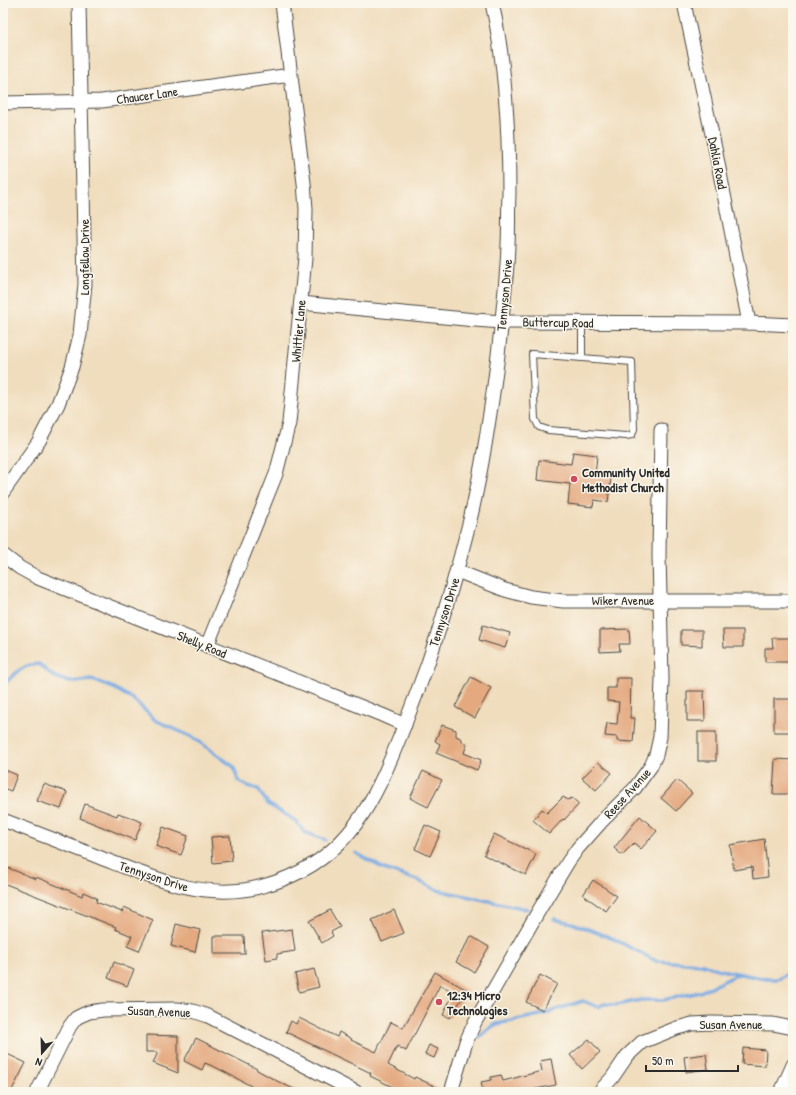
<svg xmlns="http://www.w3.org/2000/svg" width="796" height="1095" viewBox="0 0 796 1095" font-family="'Patrick Hand',sans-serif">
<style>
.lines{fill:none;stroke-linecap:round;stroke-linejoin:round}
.stream{stroke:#75a8e2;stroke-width:3.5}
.building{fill:#e4a97f}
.lane-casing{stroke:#494641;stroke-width:8}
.street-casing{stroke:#494641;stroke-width:15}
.lane{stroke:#fff;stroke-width:6}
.street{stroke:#fff;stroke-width:13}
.poi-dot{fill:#d1495b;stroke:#fbf7ec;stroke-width:1.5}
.labels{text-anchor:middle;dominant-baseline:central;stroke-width:3;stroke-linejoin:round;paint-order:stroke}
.street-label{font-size:13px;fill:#2b2b2b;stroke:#fbf7ec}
.poi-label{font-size:13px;font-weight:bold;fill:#2b2b2b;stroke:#fbf7ec;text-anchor:start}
</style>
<rect width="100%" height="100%" fill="#fbf7ec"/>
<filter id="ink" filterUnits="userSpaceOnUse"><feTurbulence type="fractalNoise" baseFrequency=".025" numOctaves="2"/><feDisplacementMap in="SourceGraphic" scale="8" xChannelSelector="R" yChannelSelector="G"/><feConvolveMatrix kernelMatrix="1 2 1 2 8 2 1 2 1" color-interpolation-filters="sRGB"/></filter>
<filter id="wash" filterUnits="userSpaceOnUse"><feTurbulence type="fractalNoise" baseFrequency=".012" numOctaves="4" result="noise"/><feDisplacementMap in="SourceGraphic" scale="16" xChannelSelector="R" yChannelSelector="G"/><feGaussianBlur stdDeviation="0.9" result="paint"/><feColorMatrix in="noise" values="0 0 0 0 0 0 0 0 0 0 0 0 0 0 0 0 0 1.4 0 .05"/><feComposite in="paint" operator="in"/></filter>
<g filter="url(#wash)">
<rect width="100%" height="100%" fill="#f0ddbd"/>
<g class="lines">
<g class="stream">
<path d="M3 685 18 671 27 666 39 664 53 676 69 682 93 680 114 688 134 700 155 720 194 738 234 767C238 785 241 784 258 789L268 804 296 821 304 832 325 840"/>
<polyline points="356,853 384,869 417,880 437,890 527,909"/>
<polyline points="554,919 572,923 614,939 656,961 702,964 720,970 767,979 778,979 793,971"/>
<path d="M479 1037C486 1033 489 1027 497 1024L540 1015 583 1001 598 1007 604 1004 616 1005 641 1000H663L700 992 739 974"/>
</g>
</g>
<g id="blocks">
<g class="building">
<polygon points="573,452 597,455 595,476 611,478 608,502 594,500 593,507 568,504 570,484 537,480 539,460 571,464"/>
<polygon points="483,625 510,633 505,648 479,640"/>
<polygon points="629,629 630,644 619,644 620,651 600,652 600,630"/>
<polygon points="681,630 702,630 702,646 681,645"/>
<polygon points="723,630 743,630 743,647 724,647"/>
<polygon points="772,638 793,638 793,662 765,662 765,648 773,648"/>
<polygon points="471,677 491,688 475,718 455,707"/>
<polygon points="616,678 631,678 630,718 635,718 633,742 617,741 617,737 605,736 607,723 617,724 619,702 607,701 607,688 616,688"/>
<polygon points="687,691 704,691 705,721 687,721"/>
<rect x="774" y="699" width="17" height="33"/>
<polygon points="442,725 456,730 456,736 462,739 462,742 467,744 464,753 481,760 477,770 436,753 440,744 435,741"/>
<rect x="698" y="732" width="18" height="29"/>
<polygon points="775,759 793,760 792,794 773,794"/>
<polygon points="598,762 612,773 596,790 582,778"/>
<polygon points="3,769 17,775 11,791 3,788"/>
<polygon points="423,771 442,780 428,807 410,798"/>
<polygon points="677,780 692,793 676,811 661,798"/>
<polygon points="44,784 67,792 61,809 37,801"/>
<polygon points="563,797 568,800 572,798 579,804 564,820 563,819 549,834 533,820 542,809 547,813"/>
<polygon points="85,804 117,816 118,813 142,822 135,840 80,818"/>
<polygon points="640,816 657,831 641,849 634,843 622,855 614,848"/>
<polygon points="425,825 441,832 430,856 415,849"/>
<polygon points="163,827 188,836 181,855 156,846"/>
<polygon points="494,834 536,854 526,875 484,855"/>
<polygon points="230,836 232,861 213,863 211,837"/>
<polygon points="764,839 768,877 753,879 752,867 734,870 730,845"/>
<polygon points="3,866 36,879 36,877 82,896 83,892 97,898 96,902 122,912 124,907 153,920 139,951 127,946 132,936 115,929 116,927 3,883"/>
<polygon points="593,880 617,896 606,911 583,895"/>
<polygon points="330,910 340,927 331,932 333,936 322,943 309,921"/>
<polygon points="394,910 404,933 382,942 372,920"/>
<polygon points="176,924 200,930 195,952 171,946"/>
<polygon points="292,929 295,951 277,954 277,958 266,960 262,933"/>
<polygon points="214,936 244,936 245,954 214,954"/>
<polygon points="471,936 489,947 474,972 456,962"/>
<polygon points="114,962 134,970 127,986 108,978"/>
<polygon points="314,969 319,987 299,992 295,974"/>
<polygon points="435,972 467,990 450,1018 443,1015 454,992 440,985 406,1051 397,1046 388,1065 414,1079 415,1077 443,1090 443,1092 403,1092 370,1076 371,1073 286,1032 291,1021 296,1024 299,1018 337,1037 339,1032 352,1039 351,1040 376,1052 391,1022 403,1028"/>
<polygon points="540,975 557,984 543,1010 526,1002"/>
<polygon points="146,1035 178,1036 178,1073 153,1063 158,1052 146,1052"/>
<polygon points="196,1038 257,1069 257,1070 277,1081 300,1092 247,1092 251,1086 217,1068 205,1063 202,1070 184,1061"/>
<polygon points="589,1039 600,1052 582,1069 570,1055"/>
<polygon points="429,1045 438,1049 434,1058 425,1054"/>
<polygon points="743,1048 766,1050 765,1066 742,1064"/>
<polygon points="3,1052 26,1063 11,1092 3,1092"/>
<polygon points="706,1054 708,1069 686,1072 684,1057"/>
<polygon points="551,1059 556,1085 520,1092 483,1092 481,1082 491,1080 491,1077 501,1075 503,1081 542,1071 540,1061"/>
</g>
</g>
</g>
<g filter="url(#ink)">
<use href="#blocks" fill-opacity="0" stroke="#494641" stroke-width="1"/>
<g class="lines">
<defs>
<polyline id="lane" points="582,322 582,358 532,354 535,419 539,427 548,430 626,436 632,435 634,429 632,362 582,358"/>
<g id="street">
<polyline points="684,3 716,153 749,323"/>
<polyline points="3,103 102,101 291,75"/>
<polyline points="301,303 475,320 502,322 749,323 793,325"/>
<polyline points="3,492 39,441 58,404 72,367 80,335 85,284 79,3"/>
<polyline points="3,555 20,568 38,578 382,715 405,725"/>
<polyline points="457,571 505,590 531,597 563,601 793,601"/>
<polyline points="207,646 276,474 289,423 305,258 306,209 304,183 282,3"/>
<path d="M3 820C36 833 69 845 101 858 153 878 206 902 263 886 340 865 369 814 397 744 408 717 418 690 428 663 444 616 458 568 470 520 483 466 491 411 498 355 502 318 507 281 508 244 509 227 508 211 509 194 509 131 506 65 492 3"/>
<polyline points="37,1092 70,1026 76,1018 82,1015 89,1012 103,1010 177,1009 193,1011 208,1016 356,1092"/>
<polyline points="451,1092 466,1042 475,1022 538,912 568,862 578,848 602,821 635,788 651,766 656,755 660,737 662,679 659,555 661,430"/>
<polyline points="599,1092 612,1078 627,1056 642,1042 677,1028 692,1024 711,1023 773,1024 793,1028"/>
<polyline points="781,1092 793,1065"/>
</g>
</defs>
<use href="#lane" class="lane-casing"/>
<use href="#street" class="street-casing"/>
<use href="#lane" class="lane"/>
<use href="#street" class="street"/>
</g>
</g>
<g class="poi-dot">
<circle cx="574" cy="479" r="4"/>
<circle cx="439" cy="1002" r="4"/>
</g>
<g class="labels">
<g class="street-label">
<text transform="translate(147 95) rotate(-8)">Chaucer Lane</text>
<text transform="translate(718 163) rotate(79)">Dahlia Road</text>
<text transform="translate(84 257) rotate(-90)">Longfellow Drive</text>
<text transform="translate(504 295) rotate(-85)">Tennyson Drive</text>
<text transform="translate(558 322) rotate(1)">Buttercup Road</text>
<text transform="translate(298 331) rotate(-85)">Whittier Lane</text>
<text x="623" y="600">Wiker Avenue</text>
<text transform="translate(444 612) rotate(-72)">Tennyson Drive</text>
<text transform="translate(202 644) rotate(22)">Shelly Road</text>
<text transform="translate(627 793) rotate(-48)">Reese Avenue</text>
<text transform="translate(154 876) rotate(18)">Tennyson Drive</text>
<text transform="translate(159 1011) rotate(2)">Susan Avenue</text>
<text x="731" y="1024">Susan Avenue</text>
</g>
<g class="poi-label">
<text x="582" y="472">Community United<tspan x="582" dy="15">Methodist Church</tspan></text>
<text x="447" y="995">12:34 Micro<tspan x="447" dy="15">Technologies</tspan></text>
</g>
</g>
<rect width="796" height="1095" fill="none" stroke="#fbf7ec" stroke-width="16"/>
<g transform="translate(42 1053) rotate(200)" stroke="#fbf7ec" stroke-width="3" paint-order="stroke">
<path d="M0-3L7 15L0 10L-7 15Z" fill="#2b2b2b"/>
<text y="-6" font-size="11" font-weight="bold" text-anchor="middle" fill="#2b2b2b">N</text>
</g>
<path d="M646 1065v6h92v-6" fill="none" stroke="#2b2b2b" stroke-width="2"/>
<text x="652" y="1065" font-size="12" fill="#2b2b2b" stroke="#fbf7ec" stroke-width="3" paint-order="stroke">50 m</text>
</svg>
